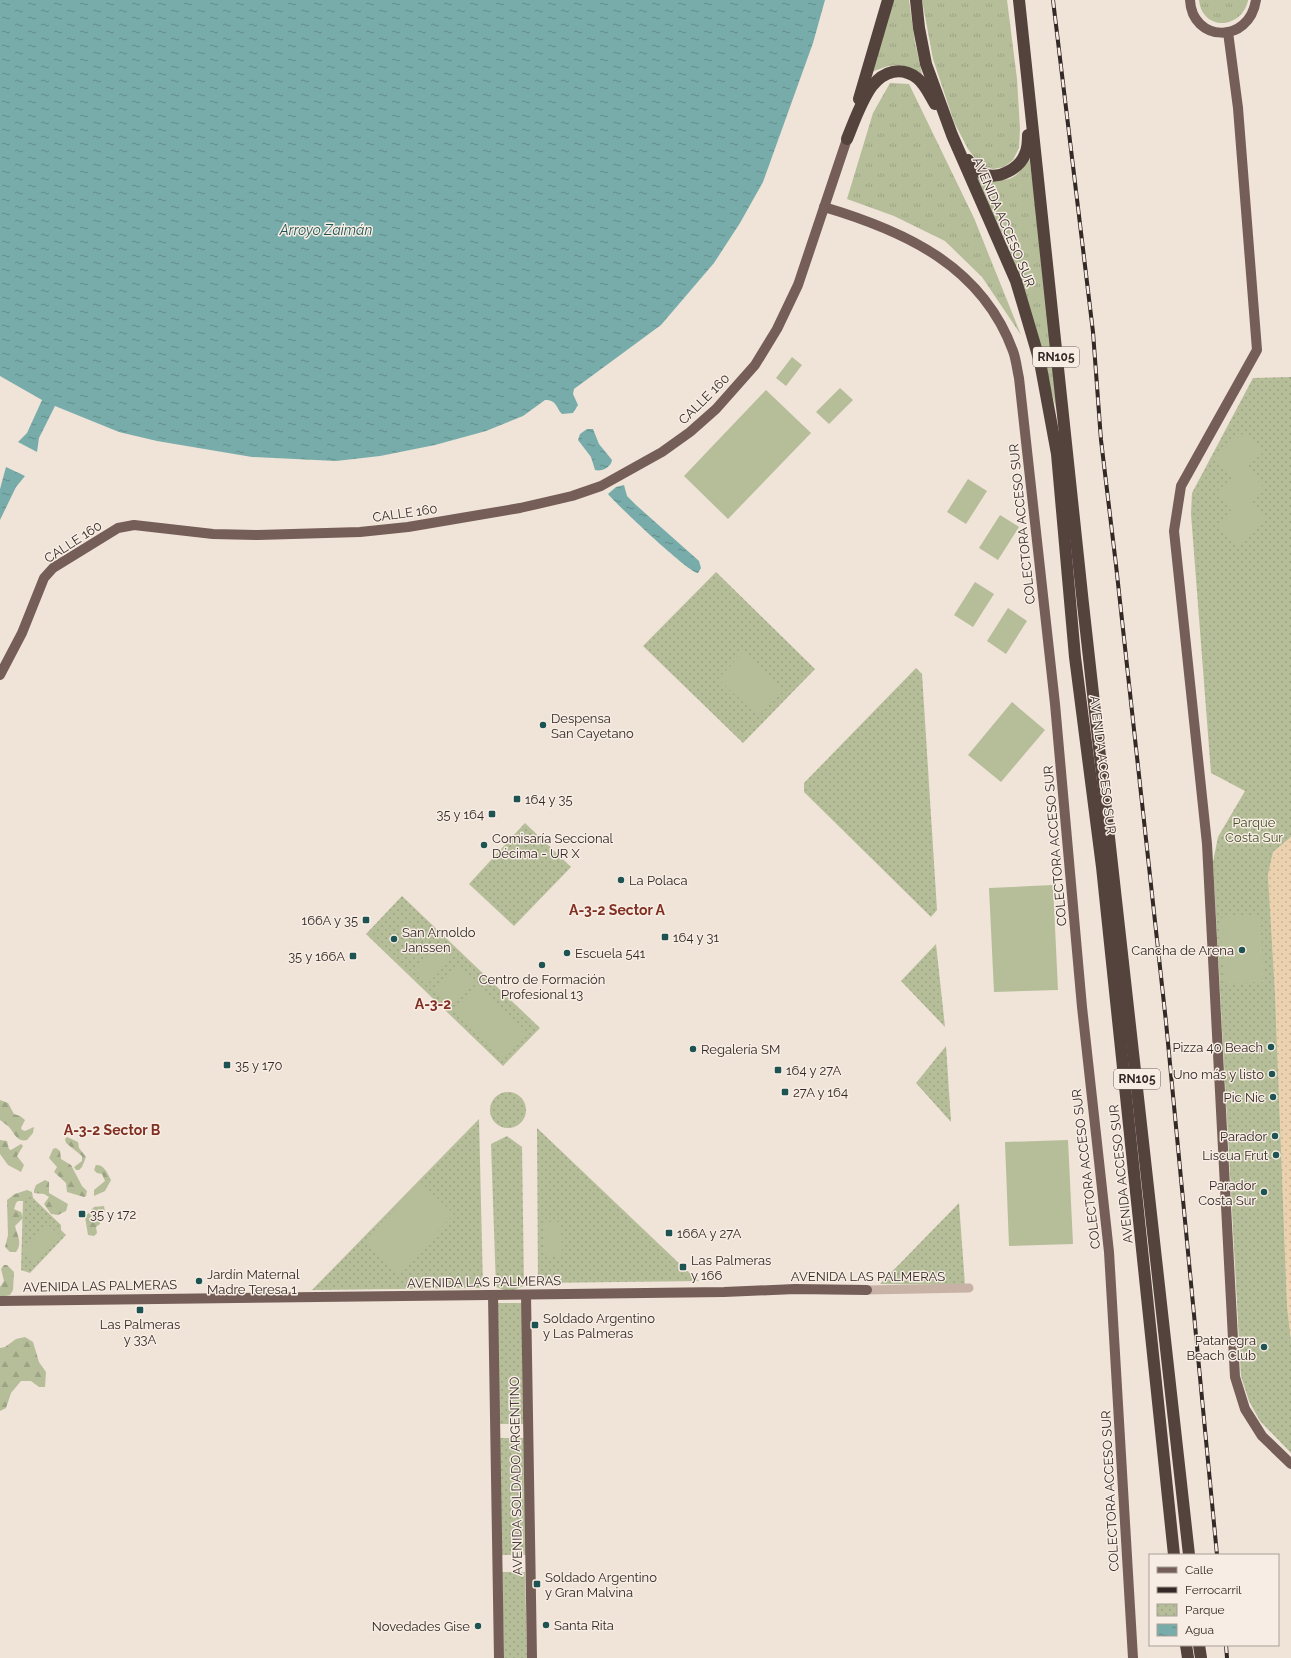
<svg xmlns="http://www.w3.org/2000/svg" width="1291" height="1658" viewBox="0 0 1291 1658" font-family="Raleway,sans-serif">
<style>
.grass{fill:url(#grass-tufts)}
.forest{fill:url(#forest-firs)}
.sand{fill:url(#sand-dots)}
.park{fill:url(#park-dots)}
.pitch{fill:#b5be99}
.water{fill:url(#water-ripples)}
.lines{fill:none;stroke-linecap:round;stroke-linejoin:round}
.minor{stroke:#c8b1a5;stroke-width:9}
.major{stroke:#755e57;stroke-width:10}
.highway{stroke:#54423d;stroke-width:12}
.rail-casing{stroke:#332926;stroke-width:4}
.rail{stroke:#f8ede4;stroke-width:2.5;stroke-dasharray:8;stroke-linecap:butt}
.poi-dot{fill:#1d5352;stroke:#f8ede4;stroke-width:1.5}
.labels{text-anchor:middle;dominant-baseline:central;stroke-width:3;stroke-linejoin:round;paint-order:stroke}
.shield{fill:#f8ede4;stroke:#6e645f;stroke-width:1}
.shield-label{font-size:12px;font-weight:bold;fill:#332926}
.street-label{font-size:13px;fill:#332926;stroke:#f8ede4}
.poi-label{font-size:13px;fill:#332926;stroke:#f8ede4;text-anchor:start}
.park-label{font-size:13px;fill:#46512a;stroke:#f8ede4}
.water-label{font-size:14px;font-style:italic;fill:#1d5352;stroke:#f8ede4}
.neighbourhood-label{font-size:14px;font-weight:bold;fill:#802f21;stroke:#f8ede4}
</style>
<defs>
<pattern id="grass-tufts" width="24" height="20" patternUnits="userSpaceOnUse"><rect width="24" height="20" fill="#b5be99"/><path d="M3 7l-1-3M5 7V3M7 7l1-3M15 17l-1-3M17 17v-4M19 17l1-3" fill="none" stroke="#9ca384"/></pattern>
<pattern id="forest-firs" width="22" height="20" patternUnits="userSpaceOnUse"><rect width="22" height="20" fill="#b5be99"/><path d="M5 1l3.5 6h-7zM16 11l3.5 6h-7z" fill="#9ca384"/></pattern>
<pattern id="sand-dots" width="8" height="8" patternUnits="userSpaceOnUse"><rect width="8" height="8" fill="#ecd1af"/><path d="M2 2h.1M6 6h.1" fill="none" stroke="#cbb396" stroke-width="1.8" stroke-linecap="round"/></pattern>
<pattern id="park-dots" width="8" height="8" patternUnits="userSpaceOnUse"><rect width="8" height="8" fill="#b5be99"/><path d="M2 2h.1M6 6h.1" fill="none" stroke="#9ca384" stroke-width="1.8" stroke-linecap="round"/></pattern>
<pattern id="water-ripples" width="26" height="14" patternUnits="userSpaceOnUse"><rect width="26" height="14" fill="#78acaa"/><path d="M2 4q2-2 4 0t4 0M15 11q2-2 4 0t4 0" fill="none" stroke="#638c8a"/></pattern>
</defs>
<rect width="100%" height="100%" fill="#f0e3d8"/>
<g class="grass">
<path d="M891 0H909L915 43 922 74C900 62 895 63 872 72Z"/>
<polygon points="922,0 1007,0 1017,79 1020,129 1019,148 1013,160 1004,167 993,169 981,166 968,149 954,122 933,59"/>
<path d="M1199 0H1248V1C1241 30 1202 31 1199 0Z"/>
<polygon points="890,83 909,84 974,218 1021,335 982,277 945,241 894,216 847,199 873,113"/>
<path d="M1029 156 1037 215 1058 415 1022 288 1005 240 972 171C999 181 1014 189 1029 156Z"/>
</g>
<g class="forest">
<path d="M0 1100 8 1103 14 1114 20 1116 25 1120 21 1128 22 1130 25 1131 34 1127 33 1133 27 1140C16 1143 14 1131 8 1126 5 1124 3 1122 0 1120Z"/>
<polygon points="67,1137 78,1142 79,1148 86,1157 82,1167 79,1170 76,1170 74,1167 82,1161 82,1156 66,1143 65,1139"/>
<polygon points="0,1140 7,1141 9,1149 11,1150 21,1144 23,1146 17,1156 24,1165 21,1172 8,1165 0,1154"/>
<polygon points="56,1148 60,1151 61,1159 71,1165 82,1186 87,1191 86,1196 84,1197 67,1192 66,1183 54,1172 57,1167 49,1158 53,1149"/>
<path d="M96 1165C105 1165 107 1173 111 1180L105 1191 94 1196V1190L105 1181 102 1174 97 1173 94 1170Z"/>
<polygon points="45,1180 49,1182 49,1193 68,1204 66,1211 58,1215 51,1214 44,1204 49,1197 44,1194 34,1193 34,1190 36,1185"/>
<path d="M27 1190 32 1192 33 1198 27 1201H18L16 1203 14 1209 21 1212 23 1218 15 1226C17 1235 23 1243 16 1252H10L5 1247 8 1235 7 1200 15 1194Z"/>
<polygon points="104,1206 105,1211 100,1218 100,1224 96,1227 97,1233 94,1236 88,1235 85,1217 94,1207"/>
<polygon points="4,1265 7,1265 14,1272 13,1290 10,1295 0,1297 0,1287 4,1281 1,1269"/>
<polygon points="25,1337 33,1342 39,1362 46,1372 45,1387 39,1387 31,1381 21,1381 11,1393 6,1408 0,1411 0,1348 5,1347 16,1339"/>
</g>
<polygon class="sand" points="1291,837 1291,1341 1287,1306 1275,993 1268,875 1273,852"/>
<g class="park">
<polygon points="1291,377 1291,837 1273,852 1268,875 1275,993 1287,1306 1291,1341 1291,1453 1260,1421 1249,1401 1241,1376 1213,862 1218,837 1245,791 1211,773 1191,514 1192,493 1253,378"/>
<polygon points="716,572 815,669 743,743 643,646"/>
<polygon points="916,668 922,674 937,910 931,917 804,792 804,783"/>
<polygon points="525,823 571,867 514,926 469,884"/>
<polygon points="402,896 540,1028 503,1066 366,934"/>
<polygon points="936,944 945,1027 901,981"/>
<polygon points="946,1046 951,1122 916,1083"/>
<circle cx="508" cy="1110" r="18"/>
<polygon points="479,1119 483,1288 312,1290"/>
<polygon points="537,1128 683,1267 699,1281 538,1283"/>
<polygon points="507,1136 522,1147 524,1286 509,1292 496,1287 491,1144"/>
<polygon points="31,1196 61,1225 61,1230 66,1235 30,1273 21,1270 23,1200"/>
<polygon points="959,1203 965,1285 880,1284"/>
<polygon points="495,1303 522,1303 523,1424 496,1424"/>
<polygon points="499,1438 524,1438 526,1555 501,1555"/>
<polygon points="502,1572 525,1572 527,1658 504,1658"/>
</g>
<g class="pitch">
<polygon points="792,357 802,365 786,386 776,378"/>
<polygon points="840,388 853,400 829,424 816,412"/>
<polygon points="766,390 811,433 728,519 684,476"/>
<polygon points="1245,432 1263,453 1246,467 1264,488 1250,499 1267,520 1237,545 1219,524 1233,513 1216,492 1232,478 1214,457"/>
<polygon points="968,479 987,491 966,524 947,512"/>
<polygon points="1000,515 1019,527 998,560 979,548"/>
<polygon points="975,582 994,594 973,627 954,615"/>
<polygon points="1008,608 1027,621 1006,654 987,641"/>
<polygon points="743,652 783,689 758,716 718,679"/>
<polygon points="1012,702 1045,730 1001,782 968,755"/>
<polygon points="1053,885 1058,990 994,992 989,888"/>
<polygon points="1260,916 1264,982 1224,983 1220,918"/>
<polygon points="436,947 450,960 428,984 414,970"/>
<polygon points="459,968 473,981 450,1005 436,991"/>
<polygon points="478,984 527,1032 502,1057 453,1010"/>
<polygon points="1068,1140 1073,1244 1009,1246 1005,1142"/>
<polygon points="420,1182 454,1214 399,1272 366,1239"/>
<polygon points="543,1222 561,1222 562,1256 543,1256"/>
<polygon points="47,1224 61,1236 36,1263 22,1250"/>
</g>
<g class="water">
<path d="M0 0H825L813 43 763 182 740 223 714 263 661 325 574 389 573 394 578 405 573 413 562 414C556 408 557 400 545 400L523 416 486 431 435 445 380 456 336 461 252 457 157 441 119 432 55 406 39 438 37 452 18 442 27 433 42 400 0 376Z"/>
<path d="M587 429H593L599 444 612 460C611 467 602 472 595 470L591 457 578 440 580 434Z"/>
<polygon points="6,467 25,476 16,487 0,520 0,489"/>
<path d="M624 485 627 496 636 505 699 561 701 568 698 573C689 573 617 505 608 494L616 487Z"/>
</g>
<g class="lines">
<polyline class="minor" points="867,1290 969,1288"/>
<g class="major">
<path d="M1190 0C1192 42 1249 45 1256 0"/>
<polyline points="1228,32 1238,108 1257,350 1181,486 1174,531 1207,844 1235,1377 1245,1409 1262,1436 1291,1464"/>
<path d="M824 207C905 231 982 266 1013 351 1016 359 1017 369 1019 378L1055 704 1082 1007 1109 1252 1133 1658"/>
<polyline points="0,675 22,633 44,578 53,568 118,528 134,525 213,534 258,535 360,532 408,527 520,508 572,496 601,486 662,452 690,432 716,409 755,365 777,329 798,285 847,139"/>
<polyline points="493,1295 499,1658"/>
<polyline points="526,1295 532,1658"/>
<polyline points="0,1301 724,1292 795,1289 867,1290"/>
</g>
<g class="highway">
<polyline points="916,0 919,28 926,64 952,135 1016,281 1040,362 1057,454 1075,657 1102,867 1174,1555"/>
<polyline points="1019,0 1083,604 1189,1555"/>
<polyline points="859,99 888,0"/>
<path d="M847 139C854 122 861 101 872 86 884 71 901 66 917 78 925 84 930 96 935 104"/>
<path d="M968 160C972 166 977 172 984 174 999 180 1020 168 1025 154 1028 148 1028 142 1028 135"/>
<polyline points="1186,1645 1188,1658"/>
<polyline points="1199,1645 1201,1658"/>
</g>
<defs>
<g id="rail">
<polyline points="1053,0 1093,332 1101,440 1116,565 1166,1022 1217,1555"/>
<polyline points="1226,1645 1227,1658"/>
</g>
</defs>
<use href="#rail" class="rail-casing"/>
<use href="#rail" class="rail"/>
</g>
<g class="poi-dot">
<circle cx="543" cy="725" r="4"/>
<rect x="513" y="795" width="8" height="8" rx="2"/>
<rect x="488" y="810" width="8" height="8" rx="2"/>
<circle cx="484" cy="845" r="4"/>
<circle cx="621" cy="880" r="4"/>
<rect x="362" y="916" width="8" height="8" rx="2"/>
<rect x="661" y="933" width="8" height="8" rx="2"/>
<circle cx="394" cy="939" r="4"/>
<circle cx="1242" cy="950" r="4"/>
<circle cx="567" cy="953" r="4"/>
<rect x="349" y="952" width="8" height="8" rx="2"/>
<circle cx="542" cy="965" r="4"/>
<circle cx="1271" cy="1047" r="4"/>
<circle cx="693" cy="1049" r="4"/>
<rect x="223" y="1061" width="8" height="8" rx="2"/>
<rect x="774" y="1066" width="8" height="8" rx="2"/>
<circle cx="1272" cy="1074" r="4"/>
<rect x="781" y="1088" width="8" height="8" rx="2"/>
<circle cx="1273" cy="1097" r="4"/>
<circle cx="1275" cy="1136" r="4"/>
<circle cx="1276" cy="1155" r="4"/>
<circle cx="1264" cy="1192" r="4"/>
<rect x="78" y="1210" width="8" height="8" rx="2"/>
<rect x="665" y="1229" width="8" height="8" rx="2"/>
<rect x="679" y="1263" width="8" height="8" rx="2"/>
<circle cx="199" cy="1281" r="4"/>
<rect x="136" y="1306" width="8" height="8" rx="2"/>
<rect x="531" y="1321" width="8" height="8" rx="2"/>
<circle cx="1264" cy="1347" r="4"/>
<rect x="533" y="1580" width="8" height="8" rx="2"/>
<circle cx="546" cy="1625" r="4"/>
<circle cx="478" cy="1626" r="4"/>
</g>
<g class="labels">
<g class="shield">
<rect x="1033" y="347" width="46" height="20" rx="3"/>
<rect x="1114" y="1069" width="46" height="20" rx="3"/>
</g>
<g class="shield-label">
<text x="1056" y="357">RN105</text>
<text x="1137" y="1079">RN105</text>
</g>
<g class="street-label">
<text transform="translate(1004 222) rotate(67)">AVENIDA ACCESO SUR</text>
<text transform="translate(704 399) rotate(-45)">CALLE 160</text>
<text transform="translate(405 513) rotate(-8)">CALLE 160</text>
<text transform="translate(1022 524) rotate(-96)">COLECTORA ACCESO SUR</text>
<text transform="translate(73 542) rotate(-33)">CALLE 160</text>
<text transform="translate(1103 765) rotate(83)">AVENIDA ACCESO SUR</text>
<text transform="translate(1055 846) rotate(-95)">COLECTORA ACCESO SUR</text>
<text transform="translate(1086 1169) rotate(-97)">COLECTORA ACCESO SUR</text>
<text transform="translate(1121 1174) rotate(-96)">AVENIDA ACCESO SUR</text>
<text x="868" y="1276">AVENIDA LAS PALMERAS</text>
<text transform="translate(484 1282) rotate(-1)">AVENIDA LAS PALMERAS</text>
<text transform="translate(100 1286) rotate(-1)">AVENIDA LAS PALMERAS</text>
<text transform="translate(516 1476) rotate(-91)">AVENIDA SOLDADO ARGENTINO</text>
<text transform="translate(1110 1491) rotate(-93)">COLECTORA ACCESO SUR</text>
</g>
<g class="poi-label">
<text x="551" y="718">Despensa<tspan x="551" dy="15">San Cayetano</tspan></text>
<text x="525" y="799">164 y 35</text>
<text x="484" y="814" text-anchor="end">35 y 164</text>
<text x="492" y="838">Comisaría Seccional<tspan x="492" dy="15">Décima - UR X</tspan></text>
<text x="629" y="880">La Polaca</text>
<text x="358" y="920" text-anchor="end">166A y 35</text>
<text x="402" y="932">San Arnoldo<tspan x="402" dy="15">Janssen</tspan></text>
<text x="673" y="937">164 y 31</text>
<text x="1234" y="950" text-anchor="end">Cancha de Arena</text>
<text x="575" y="953">Escuela 541</text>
<text x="345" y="956" text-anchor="end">35 y 166A</text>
<text x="542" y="979" text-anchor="middle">Centro de Formación<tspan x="542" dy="15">Profesional 13</tspan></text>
<text x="1263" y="1047" text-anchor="end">Pizza 40 Beach</text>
<text x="701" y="1049">Regalería SM</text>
<text x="235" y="1065">35 y 170</text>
<text x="786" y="1070">164 y 27A</text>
<text x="1264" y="1074" text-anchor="end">Uno más y listo</text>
<text x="793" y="1092">27A y 164</text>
<text x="1265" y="1097" text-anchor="end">Pic Nic</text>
<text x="1267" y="1136" text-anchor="end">Parador</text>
<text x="1268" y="1155" text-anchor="end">Liscua Frut</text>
<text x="1256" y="1185" text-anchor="end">Parador<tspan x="1256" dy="15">Costa Sur</tspan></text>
<text x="90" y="1214">35 y 172</text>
<text x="677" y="1233">166A y 27A</text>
<text x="691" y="1260">Las Palmeras<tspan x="691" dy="15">y 166</tspan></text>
<text x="207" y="1274">Jardín Maternal<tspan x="207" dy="15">Madre Teresa 1</tspan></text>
<text x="543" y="1318">Soldado Argentino<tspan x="543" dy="15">y Las Palmeras</tspan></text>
<text x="140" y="1324" text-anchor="middle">Las Palmeras<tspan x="140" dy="15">y 33A</tspan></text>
<text x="1256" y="1340" text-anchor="end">Patanegra<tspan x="1256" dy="15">Beach Club</tspan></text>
<text x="545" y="1577">Soldado Argentino<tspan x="545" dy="15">y Gran Malvina</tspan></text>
<text x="554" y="1625">Santa Rita</text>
<text x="470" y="1626" text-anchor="end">Novedades Gise</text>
</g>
<g class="park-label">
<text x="1254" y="822">Parque<tspan x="1254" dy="15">Costa Sur</tspan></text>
</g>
<g class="water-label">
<text x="326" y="230">Arroyo Zaimán</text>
</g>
<g class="neighbourhood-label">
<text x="617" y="910">A-3-2 Sector A</text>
<text x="433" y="1004">A-3-2</text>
<text x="112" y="1130">A-3-2 Sector B</text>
</g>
</g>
<rect x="1149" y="1554" width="130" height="92" fill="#f8ede4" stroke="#a99f98"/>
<rect x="1157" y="1567" width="20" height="6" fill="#755e57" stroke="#a99f98"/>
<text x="1185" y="1574" font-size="12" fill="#332926">Calle</text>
<rect x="1157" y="1587" width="20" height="6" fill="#332926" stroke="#a99f98"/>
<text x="1185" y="1594" font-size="12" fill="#332926">Ferrocarril</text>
<rect x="1157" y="1604" width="20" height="12" fill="url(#park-dots)" stroke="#a99f98"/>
<text x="1185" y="1614" font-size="12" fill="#332926">Parque</text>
<rect x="1157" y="1624" width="20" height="12" fill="url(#water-ripples)" stroke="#a99f98"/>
<text x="1185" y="1634" font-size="12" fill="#332926">Agua</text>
</svg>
